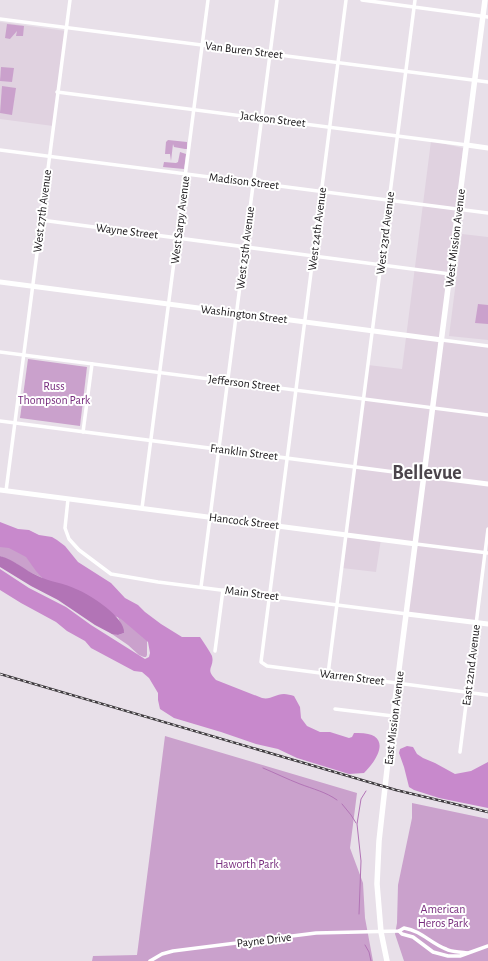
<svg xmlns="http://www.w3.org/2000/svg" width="488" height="961" viewBox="0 0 488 961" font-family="'Alegreya Sans',sans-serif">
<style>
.built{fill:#e0d2e0}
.green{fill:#caa1cc}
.forest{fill:#c889cc}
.water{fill:#b274b6}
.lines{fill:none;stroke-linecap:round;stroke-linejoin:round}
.stream{stroke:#b274b6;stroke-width:1}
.street{stroke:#fff;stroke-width:3.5}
.secondary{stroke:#fff;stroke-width:5}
.primary{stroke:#fff;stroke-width:5.5}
.rail-casing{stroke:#3e3a3e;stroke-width:2.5}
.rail{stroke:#fff;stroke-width:1;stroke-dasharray:3;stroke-linecap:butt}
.labels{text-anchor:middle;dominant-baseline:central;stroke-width:4;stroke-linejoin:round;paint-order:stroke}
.street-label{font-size:12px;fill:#191619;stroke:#fff}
.park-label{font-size:12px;fill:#772c7d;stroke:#fff}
.town-label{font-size:20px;font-weight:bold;fill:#4c454c;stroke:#fff}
</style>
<rect width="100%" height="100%" fill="#e8e0e9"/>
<g class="built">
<polygon points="0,22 66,31 53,126 0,119"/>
<polygon points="431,141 463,148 442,340 488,346 488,529 476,622 407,614 416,544 381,539 376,572 342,568 368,365 402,369"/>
<polygon points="462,234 488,237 488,340 449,336"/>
</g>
<g class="green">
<polygon points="7,24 24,26 23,36 16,36 17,31 10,39 5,38"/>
<polygon points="1,67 14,68 12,82 0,81"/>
<polygon points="2,86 16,88 12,115 0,113"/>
<polygon points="168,140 187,142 187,149 185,149 174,147 173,144 171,161 170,154 165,154 166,142"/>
<polygon points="180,152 186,154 184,169 163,167 164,162 176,163 178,162"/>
<polygon points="478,304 488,305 488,324 475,323"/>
<polygon points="28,359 87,367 80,426 20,418"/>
<polygon points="0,541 16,545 47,580 23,569 17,564 0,556"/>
<polygon points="120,614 147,640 147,655 146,657 144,657 139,655 128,645 109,632 118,635 124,633 118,617"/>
<polygon points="165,736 357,793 350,848 363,883 365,918 373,961 92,961 93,956 137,955"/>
<polygon points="412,803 488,819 488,961 404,961 395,934 397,923 398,885 412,818"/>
</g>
<g class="forest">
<path d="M0 522 18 529 29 530 39 535 52 537 57 540 65 546 78 562 111 583 125 598 138 605 145 612 161 624 182 637H200C202 640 211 653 212 656 215 668 204 668 216 680L262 698C271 700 275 694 284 694 287 694 291 695 294 696L300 707 301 718 307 726 320 732H330L349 738 352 737 354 733C391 731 382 755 364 773L349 774 297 758 278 749 256 744 221 732 174 718 160 709 158 700V693L149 678 142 672 134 671 91 648 85 641 67 631 56 622 21 603 0 590V569L29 588 66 607 91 625 145 659 149 657 150 653 148 642 121 619 46 582 36 571 26 557 9 548 0 547Z"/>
<polygon points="407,746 413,747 417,754 423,758 435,763 455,774 471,771 488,762 488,808 439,798 414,790 409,787 404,767 399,753 400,749"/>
</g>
<path class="water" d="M0 556C15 560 24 570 38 576 50 582 64 583 76 589 90 594 126 618 124 633L118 635 112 634 95 625 58 600 31 586 0 567Z"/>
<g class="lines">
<g class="stream">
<path d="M263 768C275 773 287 779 300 784 313 789 326 792 337 800"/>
<polyline points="342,804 351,815 356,823"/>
<polyline points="359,914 361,861 357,824 361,799 366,791"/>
<polyline points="365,945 369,952 371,961"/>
</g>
<g class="street">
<polyline points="346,0 261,662 267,666 488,695"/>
<polyline points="362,0 488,17"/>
<polyline points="0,19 488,82"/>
<polyline points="57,92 467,145"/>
<polyline points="0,150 488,213"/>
<polyline points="41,220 450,274"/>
<polyline points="442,340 488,346"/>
<polyline points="0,352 488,415"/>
<polyline points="0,421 425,476"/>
<polyline points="83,432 92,364"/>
<polyline points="6,491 70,0"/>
<polyline points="68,499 65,528 69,539 79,550 111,574 158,582 407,614"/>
<polyline points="142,508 208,0"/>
<polyline points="416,544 488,553"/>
<polyline points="201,587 277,0"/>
<polyline points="215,651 223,590"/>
<polyline points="328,674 415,0"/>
<polyline points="335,709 393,716"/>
<polyline points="460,752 488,529"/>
<polyline points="399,931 402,934 413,937 433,952 448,956 460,956 488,946"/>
<path d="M150 961 162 954 173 951 316 933 399 931 404 928C422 931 430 943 446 949 453 953 460 951 467 953"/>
</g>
<g class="secondary">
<polyline points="467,145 488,148"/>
<polyline points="0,282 442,340"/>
<polyline points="425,476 488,484"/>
<polyline points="0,490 416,544"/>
<polyline points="407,614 488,624"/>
</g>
<polyline class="primary" points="387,961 381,932 377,884 379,841 393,716 485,0"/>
<defs>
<polyline id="rail" points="0,674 396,790 488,812"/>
</defs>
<use href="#rail" class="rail-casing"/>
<use href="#rail" class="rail"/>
</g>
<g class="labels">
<g class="street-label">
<text transform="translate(244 50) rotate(7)">Van Buren Street</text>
<text transform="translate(273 119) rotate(7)">Jackson Street</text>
<text transform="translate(244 181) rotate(7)">Madison Street</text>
<text transform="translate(42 211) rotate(-83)">West 27th Avenue</text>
<text transform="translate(180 220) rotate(-83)">West Sarpy Avenue</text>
<text transform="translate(317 229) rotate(-83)">West 24th Avenue</text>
<text transform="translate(127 231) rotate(7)">Wayne Street</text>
<text transform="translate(385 233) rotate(-83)">West 23rd Avenue</text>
<text transform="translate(455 238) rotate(-83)">West Mission Avenue</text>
<text transform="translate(245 248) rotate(-83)">West 25th Avenue</text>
<text transform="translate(244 314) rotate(7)">Washington Street</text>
<text transform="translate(244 383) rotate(7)">Jefferson Street</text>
<text transform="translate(244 452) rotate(7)">Franklin Street</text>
<text transform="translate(244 521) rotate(7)">Hancock Street</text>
<text transform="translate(252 593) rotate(7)">Main Street</text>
<text transform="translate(471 665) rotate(-83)">East 22nd Avenue</text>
<text transform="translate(352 677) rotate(7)">Warren Street</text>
<text transform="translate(394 718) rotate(-83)">East Mission Avenue</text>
<text transform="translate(264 940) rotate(-7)">Payne Drive</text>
</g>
<g class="park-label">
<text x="54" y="386">Russ<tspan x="54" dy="14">Thompson Park</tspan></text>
<text x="247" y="864">Haworth Park</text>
<text x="443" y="909">American<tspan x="443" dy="14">Heros Park</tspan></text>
</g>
<g class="town-label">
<text x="427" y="473">Bellevue</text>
</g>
</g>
</svg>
